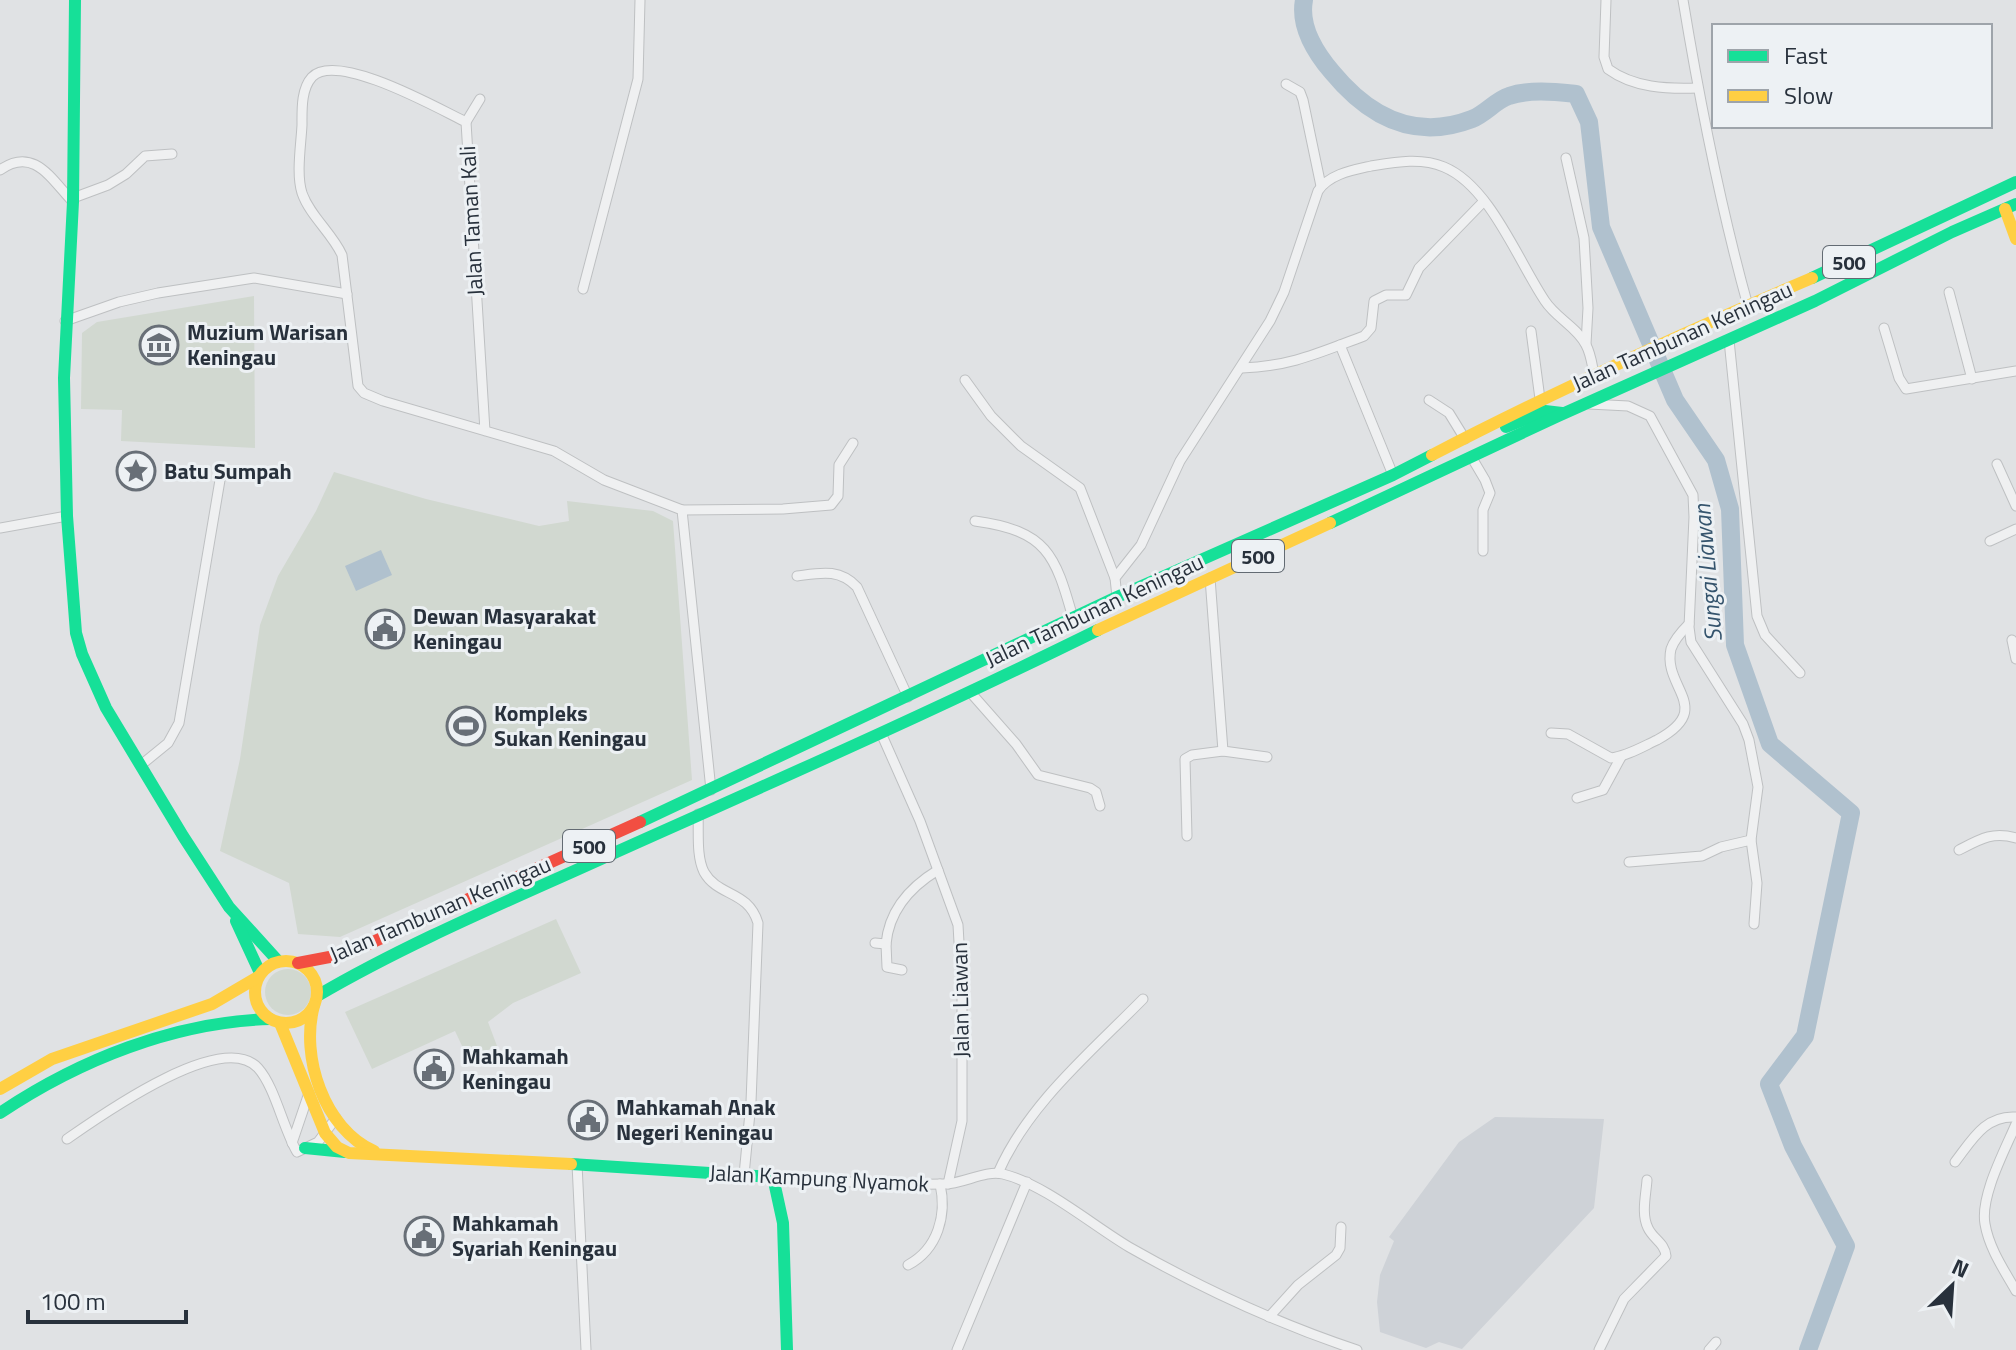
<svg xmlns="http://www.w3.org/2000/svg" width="2016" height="1350" viewBox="0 0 2016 1350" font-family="'Titillium Web',sans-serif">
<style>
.built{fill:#ced2d7}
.green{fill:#d1d8d0}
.water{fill:#b0c1ce}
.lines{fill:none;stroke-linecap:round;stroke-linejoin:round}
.river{stroke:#b0c1ce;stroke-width:18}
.street-casing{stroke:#bec0c2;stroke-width:11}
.street{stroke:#eff0f1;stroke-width:9}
.fast{stroke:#16e098;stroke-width:12}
.slow{stroke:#ffcf43;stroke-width:12}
.jam{stroke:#f24e42;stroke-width:12}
.labels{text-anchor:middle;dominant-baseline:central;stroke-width:6;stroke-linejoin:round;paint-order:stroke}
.shield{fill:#edf1f4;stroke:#636b73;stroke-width:2}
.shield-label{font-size:20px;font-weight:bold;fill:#28313c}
.street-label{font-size:22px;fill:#28313c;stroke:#edf1f4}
.poi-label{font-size:22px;font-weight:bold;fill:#28313c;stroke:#edf1f4;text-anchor:start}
.water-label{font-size:24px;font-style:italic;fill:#35546d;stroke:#edf1f4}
</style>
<rect width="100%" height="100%" fill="#e0e2e4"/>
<polygon class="built" points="1495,1117 1604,1119 1594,1208 1462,1349 1439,1342 1426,1348 1380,1332 1377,1302 1380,1275 1394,1241 1389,1237 1459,1142"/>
<g class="green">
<polygon points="254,296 255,448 121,441 122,410 81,409 82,333 97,322"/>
<polygon points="334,472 426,499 539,526 569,521 567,501 653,511 673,521 692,780 340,937 298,934 289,883 220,851 240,759 260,625 278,576 316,511"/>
<polygon points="556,919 581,973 513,1003 488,1022 497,1046 486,1051 471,1065 455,1031 372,1069 345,1012"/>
<circle cx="288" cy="992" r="23"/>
</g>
<polygon class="water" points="381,550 392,575 356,591 345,566"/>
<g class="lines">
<path class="river" d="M1304 0C1299 26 1315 52 1332 72 1369 117 1415 141 1472 119 1485 114 1496 100 1509 96 1529 89 1556 92 1576 94L1589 122 1601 227 1675 400 1716 460 1730 509 1735 645 1770 744 1851 813 1805 1036 1769 1084 1793 1146 1846 1246 1808 1350"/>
<defs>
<g id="street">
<path d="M1606 0 1604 57 1608 69C1634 88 1667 89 1697 88"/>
<path d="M1683 0C1700 103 1720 205 1748 306"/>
<polyline points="1286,84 1300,92 1303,100 1321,186"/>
<polyline points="466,122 480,99"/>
<polyline points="1566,158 1584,238 1588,308 1586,344"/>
<path d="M0 170C34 146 51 179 73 202"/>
<polyline points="73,198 108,185 126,174 145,156 172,154"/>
<polyline points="583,289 638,79 640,0"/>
<polyline points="1949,292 1972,379"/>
<polyline points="65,321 119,302 158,293 254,278 347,294"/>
<polyline points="1884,328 1899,378 1906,389 2016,371"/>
<polyline points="1531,331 1540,399"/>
<polyline points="1729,340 1757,616 1765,635 1800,673"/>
<polyline points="1340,345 1393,475"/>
<path d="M1242 368C1292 366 1318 353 1364 336L1371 328 1374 301 1386 295H1406L1419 268 1484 201"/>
<polyline points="965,380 991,416 1021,446 1080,488 1115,578"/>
<polyline points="1429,400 1449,413 1465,439"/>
<polyline points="1589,404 1628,406 1650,416 1693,495 1694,517 1689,627 1691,642 1743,724 1749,740 1758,787 1751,840 1721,847 1702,856 1629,862"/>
<path d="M485 431 466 122C439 109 337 51 312 77 301 89 302 110 302 125 301 145 296 174 302 193 310 216 332 233 342 255L358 386 364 393 383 401 554 451 604 480 682 510 711 790"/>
<polyline points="1472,458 1485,480 1490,493 1483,510 1483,551"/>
<polyline points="1997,464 2016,506"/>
<polyline points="682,510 783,509 831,505 838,496 839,465 853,443"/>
<path d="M975 521C1047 531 1055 554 1073 618"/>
<polyline points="0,528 67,516"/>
<polyline points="1990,541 2016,529"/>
<path d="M797 576C820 573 839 568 857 587L908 697"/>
<polyline points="1210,578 1223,751 1267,757"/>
<path d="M1117 597 1115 578 1141 545 1180 461 1270 321 1284 292 1318 191C1329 174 1353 170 1371 166 1395 162 1421 157 1444 167 1490 186 1518 261 1545 301 1556 318 1577 327 1586 345 1591 354 1592 365 1594 374"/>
<polyline points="2012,640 2016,659"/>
<polyline points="971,693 1016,744 1038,775 1090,788 1096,792 1100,806"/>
<polyline points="881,733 920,821 958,925 962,995 962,1121 948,1184"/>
<path d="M1551 733 1568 734 1611 758C1627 756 1642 747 1657 740 1716 708 1662 688 1671 649 1674 640 1682 631 1689 624"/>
<polyline points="141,765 168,743 179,723 220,480"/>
<polyline points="1577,798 1603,790 1621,757"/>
<path d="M698 814C699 831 696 856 704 872 718 897 748 890 758 923L751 1102 744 1175"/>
<polyline points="1187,836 1185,759 1192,755 1223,751"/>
<polyline points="1751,840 1757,883 1754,924"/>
<path d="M1959 850C1980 839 1993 831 2016 838"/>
<path d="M875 943 886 944C889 910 910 887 938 870"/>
<polyline points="886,944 887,967 902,970"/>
<path d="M2016 1124C2005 1150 1980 1196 1985 1224 1989 1248 2004 1270 2016 1291"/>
<path d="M67 1139C100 1116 222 1029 258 1068 275 1087 283 1128 297 1152L318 1142 336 1118"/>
<polyline points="292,1143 309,1093"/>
<path d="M1955 1162C1972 1140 1985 1115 2016 1117"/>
<polyline points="577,1164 586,1350"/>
<path d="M998 1173C1028 1104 1091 1052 1143 999"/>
<path d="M773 1177C830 1181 887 1185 944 1184 963 1184 985 1170 1003 1174 1044 1184 1092 1225 1129 1247 1201 1288 1279 1324 1357 1350"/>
<path d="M908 1265C938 1249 947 1215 940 1184"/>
<polyline points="1269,1317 1298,1285 1336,1255 1340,1248 1341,1227"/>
<polyline points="957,1350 1027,1182"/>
<path d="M1599 1350 1624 1299 1666 1256C1665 1243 1653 1239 1648 1228 1641 1214 1646 1195 1647 1180"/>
<polyline points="1709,1350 1716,1342"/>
</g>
</defs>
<use href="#street" class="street-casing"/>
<use href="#street" class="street"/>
<g class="fast">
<polyline points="75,0 73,202 64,378 67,516 76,633 82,654 106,708 183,836 229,907 278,961"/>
<polyline points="1812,278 2016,182"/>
<polyline points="1506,427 1545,411 1562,413"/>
<polyline points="1330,523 1558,416 1815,301 1952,232 2016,204"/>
<polyline points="640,822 1117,597 1393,475 1432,455"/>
<polyline points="236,921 260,973"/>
<path d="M317 996C411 941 513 899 612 854 775 781 938 709 1098 630"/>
<path d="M0 1113C79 1060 174 1022 270 1019"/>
<polyline points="305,1148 345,1152"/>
<polyline points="571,1164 773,1177 783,1223 787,1350"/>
</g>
<g class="slow">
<polyline points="2005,209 2016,239"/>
<path d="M1432 455C1557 390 1683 333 1812 278"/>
<polyline points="1098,630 1330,523"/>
<circle cx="286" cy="992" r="31"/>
<path d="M314 1006C300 1056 324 1129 374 1151"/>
<polyline points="280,1023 325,1133 337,1147 349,1153 571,1164"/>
<polyline points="0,1089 52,1059 212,1004 258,977"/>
</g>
<polyline class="jam" points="298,963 340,955 364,946 640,822"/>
</g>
<defs>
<symbol id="museum-ring" viewBox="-11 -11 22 22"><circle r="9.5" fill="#edf1f4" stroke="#686f77" stroke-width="1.5"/><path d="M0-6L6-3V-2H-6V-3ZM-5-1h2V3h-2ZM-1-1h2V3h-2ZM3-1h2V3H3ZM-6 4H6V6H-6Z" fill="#686f77"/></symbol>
<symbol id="sight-ring" viewBox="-11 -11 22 22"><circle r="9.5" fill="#edf1f4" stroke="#686f77" stroke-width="1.5"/><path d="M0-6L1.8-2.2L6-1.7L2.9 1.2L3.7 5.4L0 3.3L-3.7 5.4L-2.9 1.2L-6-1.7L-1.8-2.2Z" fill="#686f77"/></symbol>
<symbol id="civic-ring" viewBox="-11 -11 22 22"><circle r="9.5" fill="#edf1f4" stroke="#686f77" stroke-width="1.5"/><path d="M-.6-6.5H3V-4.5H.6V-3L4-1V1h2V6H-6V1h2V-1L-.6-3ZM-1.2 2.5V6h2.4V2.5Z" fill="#686f77"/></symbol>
<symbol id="stadium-ring" viewBox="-11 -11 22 22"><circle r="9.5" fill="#edf1f4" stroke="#686f77" stroke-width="1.5"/><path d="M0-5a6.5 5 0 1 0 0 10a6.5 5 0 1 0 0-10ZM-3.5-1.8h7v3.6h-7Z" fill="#686f77"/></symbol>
</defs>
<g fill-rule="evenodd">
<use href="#museum-ring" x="137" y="323" width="44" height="44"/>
<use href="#sight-ring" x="114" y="449" width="44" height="44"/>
<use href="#civic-ring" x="363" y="607" width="44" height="44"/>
<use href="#stadium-ring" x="444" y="704" width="44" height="44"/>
<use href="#civic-ring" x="412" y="1047" width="44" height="44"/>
<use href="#civic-ring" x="566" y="1098" width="44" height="44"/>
<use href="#civic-ring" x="402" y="1214" width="44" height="44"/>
</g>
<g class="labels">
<g class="shield">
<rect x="1823" y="246" width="52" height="32" rx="6"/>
<rect x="1232" y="540" width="52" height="32" rx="6"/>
<rect x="563" y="830" width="52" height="32" rx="6"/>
</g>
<g class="shield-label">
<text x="1849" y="262">500</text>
<text x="1258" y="556">500</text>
<text x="589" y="846">500</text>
</g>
<g class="street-label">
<text transform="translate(471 221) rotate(-93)">Jalan Taman Kali</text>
<text transform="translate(1682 336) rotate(-24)">Jalan Tambunan Keningau</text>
<text transform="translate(1094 610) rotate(-25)">Jalan Tambunan Keningau</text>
<text transform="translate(440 909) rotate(-23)">Jalan Tambunan Keningau</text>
<text transform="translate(960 1000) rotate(-91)">Jalan Liawan</text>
<text transform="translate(819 1178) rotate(3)">Jalan Kampung Nyamok</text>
</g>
<g class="poi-label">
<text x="187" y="332">Muzium Warisan<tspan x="187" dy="25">Keningau</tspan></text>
<text x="164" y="471">Batu Sumpah</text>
<text x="413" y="616">Dewan Masyarakat<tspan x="413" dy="25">Keningau</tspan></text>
<text x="494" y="713">Kompleks<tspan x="494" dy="25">Sukan Keningau</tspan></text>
<text x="462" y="1056">Mahkamah<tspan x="462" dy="25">Keningau</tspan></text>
<text x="616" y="1107">Mahkamah Anak<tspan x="616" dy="25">Negeri Keningau</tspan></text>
<text x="452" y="1223">Mahkamah<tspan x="452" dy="25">Syariah Keningau</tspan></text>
</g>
<g class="water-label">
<text transform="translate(1707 573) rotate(-95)">Sungai Liawan</text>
</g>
</g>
<rect x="1712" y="24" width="280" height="104" fill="#edf1f4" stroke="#9ea4aa" stroke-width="2"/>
<rect x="1728" y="50" width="40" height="12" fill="#16e098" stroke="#9ea4aa" stroke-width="2"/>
<text x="1784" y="64" font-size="24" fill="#28313c">Fast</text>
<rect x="1728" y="90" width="40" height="12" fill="#ffcf43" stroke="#9ea4aa" stroke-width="2"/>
<text x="1784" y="104" font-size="24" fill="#28313c">Slow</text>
<g transform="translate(1952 1286) rotate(25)" stroke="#edf1f4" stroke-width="6" paint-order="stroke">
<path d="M0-6L14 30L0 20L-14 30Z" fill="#28313c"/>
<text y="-12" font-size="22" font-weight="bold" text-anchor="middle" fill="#28313c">N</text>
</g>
<path d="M28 1310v12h158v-12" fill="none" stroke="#28313c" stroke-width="4"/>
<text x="40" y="1310" font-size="24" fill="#28313c" stroke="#edf1f4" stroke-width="6" paint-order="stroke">100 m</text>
</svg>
